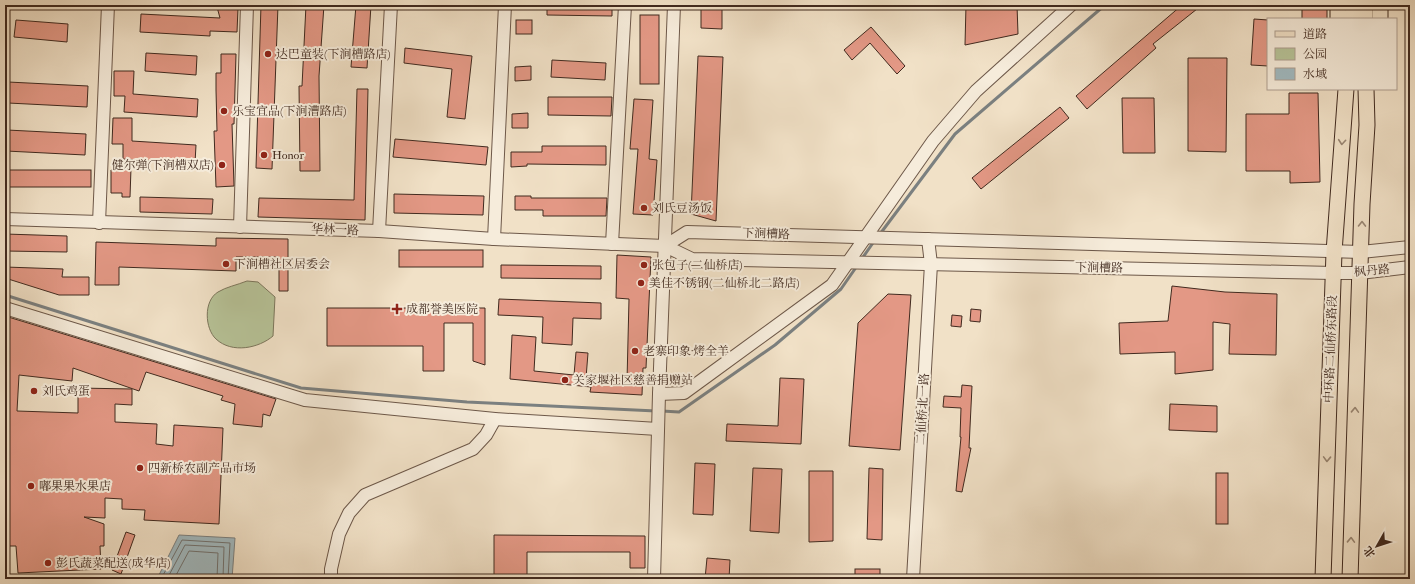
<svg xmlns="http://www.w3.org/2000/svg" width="1415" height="584" viewBox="0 0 1415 584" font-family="'IM FELL Double Pica','Noto Serif SC',serif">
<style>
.green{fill:#b7c398;stroke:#7c765c}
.water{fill:#a1bac1;stroke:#7b8080}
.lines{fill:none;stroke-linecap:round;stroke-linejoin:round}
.shore{stroke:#717270;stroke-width:1}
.stream{stroke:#7b8080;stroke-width:3}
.building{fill:#e39885;stroke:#412a1f}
.minor-casing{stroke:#6d5849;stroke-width:14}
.major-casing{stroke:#412a1f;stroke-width:17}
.minor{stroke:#f6ecdb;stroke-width:12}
.major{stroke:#f1e1c7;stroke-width:15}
.oneway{stroke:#998673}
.poi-dot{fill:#8f2418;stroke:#f6ecdb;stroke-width:1.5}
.labels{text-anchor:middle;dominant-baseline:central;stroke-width:4;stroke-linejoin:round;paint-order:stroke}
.poi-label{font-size:12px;fill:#412a1f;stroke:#f6ecdb;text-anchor:start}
.street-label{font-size:12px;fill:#412a1f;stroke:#f6ecdb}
</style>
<rect width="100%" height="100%" fill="#f1e1c7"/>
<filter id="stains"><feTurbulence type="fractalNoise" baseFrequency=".005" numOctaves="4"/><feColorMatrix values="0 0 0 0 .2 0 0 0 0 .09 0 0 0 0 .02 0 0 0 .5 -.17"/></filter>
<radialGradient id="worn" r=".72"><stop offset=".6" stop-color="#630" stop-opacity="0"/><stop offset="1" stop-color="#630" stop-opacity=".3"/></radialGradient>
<path class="green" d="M247 281 258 282 275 297 273 336C259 348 232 354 216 339 205 329 203 301 218 292 226 287 237 285 247 281Z"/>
<polygon class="water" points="179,535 235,538 232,579 157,579"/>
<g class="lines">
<g class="shore">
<polyline points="161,579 182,540 230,543 228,579"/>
<polyline points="167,579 185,545 224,547 223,579"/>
<polyline points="174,579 189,551 218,553 217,579"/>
</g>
<g class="stream">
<polyline points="880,234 955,134 1105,5"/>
<polyline points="861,260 875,240"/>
<polyline points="5,295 301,388 467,402 656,411"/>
<polyline points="662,411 679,412 775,345 841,289 857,266"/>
</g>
</g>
<g class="building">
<polygon points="261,5 278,5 272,169 256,168"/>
<polygon points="306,5 324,5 319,76 320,171 300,171 299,86 302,86"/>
<polygon points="356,5 371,5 367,68 351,67"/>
<polygon points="547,5 612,5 612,16 547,15"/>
<polygon points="701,5 722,5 722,29 701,28"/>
<polygon points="966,5 1017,5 1018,34 965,45"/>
<polygon points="1182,5 1202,5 1153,44 1156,48 1087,109 1076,96"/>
<rect x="1302" y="5" width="25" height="14"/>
<polygon points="217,7 238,8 237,32 210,31 210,36 140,32 141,14 220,18"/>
<rect x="640" y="15" width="19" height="69"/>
<polygon points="1254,19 1268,20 1268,66 1251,65"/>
<polygon points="16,20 68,24 67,42 14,37"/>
<rect x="516" y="20" width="16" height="14"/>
<polygon points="871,27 905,66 897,74 870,43 852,60 844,50"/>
<polygon points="405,48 472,56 465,119 447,117 452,69 404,63"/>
<polygon points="146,53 197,56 196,75 145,71"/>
<polygon points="221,54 236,54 234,124 232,124 234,186 216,187 214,131 217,131 216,90 216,73 221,73"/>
<polygon points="698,56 723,57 716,221 691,214"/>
<polygon points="1188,58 1227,58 1226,152 1188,151"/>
<polygon points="552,60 606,63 605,80 551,77"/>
<polygon points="531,66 531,80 515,81 515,67"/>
<polygon points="114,71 134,71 133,94 198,99 197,117 124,112 125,96 114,96"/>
<polygon points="8,82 88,86 87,107 8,103"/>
<polygon points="357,89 368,89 365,220 258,217 259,198 354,200"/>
<polygon points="1289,93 1318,93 1320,182 1290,183 1290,171 1246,171 1246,114 1289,114"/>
<polygon points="548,97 612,97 611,116 548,115"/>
<polygon points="1122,98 1154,98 1155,153 1123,153"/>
<polygon points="634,99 653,100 649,159 657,160 653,215 633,214 638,149 630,149"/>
<polygon points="1060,107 1069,118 981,189 972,178"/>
<polygon points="528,113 528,128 512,128 512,114"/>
<polygon points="113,118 132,118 132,141 196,145 195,163 123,159 123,144 112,144"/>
<polygon points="7,130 86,134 85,155 6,151"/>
<polygon points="395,139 488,147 486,165 393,157"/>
<polygon points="542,146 606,146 606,165 527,164 527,166 511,167 511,152 542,152"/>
<polygon points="116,167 131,168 130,197 122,197 122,193 111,193 111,170 116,170"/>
<rect x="9" y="170" width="82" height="17"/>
<polygon points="394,194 484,196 483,215 394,213"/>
<polygon points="515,196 531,196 531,198 607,198 606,216 543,216 543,210 515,210"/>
<polygon points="140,197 213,199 212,214 140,212"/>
<polygon points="5,234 67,236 67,252 5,251"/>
<polygon points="216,238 288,239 288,291 279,291 279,257 236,257 236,271 119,267 119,285 95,285 96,242 216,246"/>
<rect x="399" y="250" width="84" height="17"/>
<polygon points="617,255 651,257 646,368 643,368 642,395 590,392 591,387 510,379 512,335 536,337 534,371 574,375 576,352 588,353 586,378 627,381 629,299 616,298"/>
<polygon points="501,265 601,266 601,279 501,278"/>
<polygon points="5,267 63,269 62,277 89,277 89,295 59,295 5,278"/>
<polygon points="1172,286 1225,292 1277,294 1276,355 1229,354 1230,324 1213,322 1213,370 1175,374 1175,352 1120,354 1119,323 1168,321"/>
<polygon points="888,294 911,295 900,450 849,446 858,323"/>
<polygon points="499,299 601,303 601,319 573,318 572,345 542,343 543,317 498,315"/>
<polygon points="327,308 485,308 485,365 473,361 473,323 444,323 444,371 423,371 423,346 327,346"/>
<polygon points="971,309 981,310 980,322 970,321"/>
<polygon points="952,315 962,316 961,327 951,326"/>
<polygon points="5,316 276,399 270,416 263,414 262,427 233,424 235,404 221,400 223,396 146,372 139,391 73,368 72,381 19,375 17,411 78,413 78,388 132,389 132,405 115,404 115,422 157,424 156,444 173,446 174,425 223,428 219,524 144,520 145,510 122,509 122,499 105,498 105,518 84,517 104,524 104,546 100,546 101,569 18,573 16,546 5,546 5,406 8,329 5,327"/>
<polygon points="780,378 804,379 801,444 726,441 727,424 778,426"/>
<polygon points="962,385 972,386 969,448 971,448 962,492 956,491 961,437 960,437 961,408 943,407 944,396 961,397"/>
<polygon points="1170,404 1217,406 1217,432 1169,430"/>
<polygon points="695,463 715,464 713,515 693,514"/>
<polygon points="753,468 782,469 779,533 750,531"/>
<polygon points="869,468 883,469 882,540 867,539"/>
<polygon points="809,471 833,471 833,541 809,542"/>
<rect x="1216" y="473" width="12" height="51"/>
<polygon points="126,532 135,535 121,574 112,570"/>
<polygon points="494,535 645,536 645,568 630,568 630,552 527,552 527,579 494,579"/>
<polygon points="707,558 730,560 729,579 705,579"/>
<rect x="855" y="569" width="25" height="10"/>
</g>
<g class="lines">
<defs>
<g id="minor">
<polyline points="5,219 379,231 494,239 665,246 692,259 1333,273 1360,273 1410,267"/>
<polyline points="99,223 108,5"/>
<polyline points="240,227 247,5"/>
<polyline points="379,231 391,5"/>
<polyline points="494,239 505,5"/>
<polyline points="612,244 625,5"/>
<polyline points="665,246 687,232 1361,252 1410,247"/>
<polyline points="5,308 305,400 495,419 658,429"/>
<polyline points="659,394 684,393 832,285 933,141 976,91 1071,5"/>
<polyline points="331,579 331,569 339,534 349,513 365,495 473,449 486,435 495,419"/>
<polyline points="654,579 659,394 674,5"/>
<polyline points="913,579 931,264 928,239"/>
</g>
<g id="major">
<polyline points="1338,19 1338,5"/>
<polyline points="1352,19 1353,5"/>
<polyline points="1365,19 1365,5"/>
<polyline points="1380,19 1380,5"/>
<polyline points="1323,579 1334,252 1346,89"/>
<polyline points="1350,579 1362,204 1367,125 1366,89"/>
</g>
</defs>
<use href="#minor" class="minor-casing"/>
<use href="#major" class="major-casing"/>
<use href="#minor" class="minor"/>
<use href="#major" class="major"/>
</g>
<defs><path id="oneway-chevron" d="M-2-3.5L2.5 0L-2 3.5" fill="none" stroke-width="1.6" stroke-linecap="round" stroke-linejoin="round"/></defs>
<g class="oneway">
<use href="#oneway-chevron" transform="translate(1342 142) rotate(95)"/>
<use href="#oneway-chevron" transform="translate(1362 224) rotate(-89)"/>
<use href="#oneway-chevron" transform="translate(1355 410) rotate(-88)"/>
<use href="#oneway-chevron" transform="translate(1327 459) rotate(92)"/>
<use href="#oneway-chevron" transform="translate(1351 540) rotate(-88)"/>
</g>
<g class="poi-dot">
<circle cx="268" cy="54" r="4"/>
<circle cx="224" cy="111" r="4"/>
<circle cx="264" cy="155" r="4"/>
<circle cx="222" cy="165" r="4"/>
<circle cx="644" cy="208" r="4"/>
<circle cx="226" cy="264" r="4"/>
<circle cx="644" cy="265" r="4"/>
<circle cx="641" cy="283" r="4"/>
<path d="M395 303h4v4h4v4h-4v4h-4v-4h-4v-4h4z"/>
<circle cx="635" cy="351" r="4"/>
<circle cx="565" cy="380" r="4"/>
<circle cx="34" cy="391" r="4"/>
<circle cx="140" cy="468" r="4"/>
<circle cx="31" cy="486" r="4"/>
<circle cx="48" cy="563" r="4"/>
</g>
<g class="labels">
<g class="poi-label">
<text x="276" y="54">达巴童装(下涧槽路店)</text>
<text x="232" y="111">乐宝宜品(下涧漕路店)</text>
<text x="272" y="155">Honor</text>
<text x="214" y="165" text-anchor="end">健尔弹(下涧槽双店)</text>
<text x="652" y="208">刘氏豆汤饭</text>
<text x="234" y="264">下涧槽社区居委会</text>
<text x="652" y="265">张包子(二仙桥店)</text>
<text x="649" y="283">美佳不锈钢(二仙桥北二路店)</text>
<text x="406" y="309">成都誉美医院</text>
<text x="643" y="351">老寨印象·烤全羊</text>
<text x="573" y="380">关家堰社区慈善捐赠站</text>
<text x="42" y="391">刘氏鸡蛋</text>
<text x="148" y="468">四新桥农副产品市场</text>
<text x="39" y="486">嘟果果水果店</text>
<text x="56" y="563">彭氏蔬菜配送(成华店)</text>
</g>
<g class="street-label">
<text transform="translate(335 230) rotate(2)">华林一路</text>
<text transform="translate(766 234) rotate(2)">下涧槽路</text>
<text transform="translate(1099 268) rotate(1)">下涧槽路</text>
<text transform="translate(1372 271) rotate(-5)">枫丹路</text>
<text transform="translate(1331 349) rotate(-88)">中环路二仙桥东路段</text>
<text transform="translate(923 409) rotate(-87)">二仙桥北一路</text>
</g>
</g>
<rect width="1415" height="584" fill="none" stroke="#f1e1c7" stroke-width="20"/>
<rect x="6" y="6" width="1403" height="572" fill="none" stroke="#412a1f" stroke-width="2"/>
<rect x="10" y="10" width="1395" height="564" fill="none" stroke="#412a1f"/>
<rect x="1267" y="18" width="130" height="72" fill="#f6ecdb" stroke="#ae9e90"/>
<rect x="1275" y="31" width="20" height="6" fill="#f1e1c7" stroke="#ae9e90"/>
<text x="1303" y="38" font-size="12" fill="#412a1f">道路</text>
<rect x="1275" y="48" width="20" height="12" fill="#b7c398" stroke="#ae9e90"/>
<text x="1303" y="58" font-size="12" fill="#412a1f">公园</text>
<rect x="1275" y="68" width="20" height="12" fill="#a1bac1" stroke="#ae9e90"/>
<text x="1303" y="78" font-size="12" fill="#412a1f">水域</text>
<g transform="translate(1377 546) rotate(231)" stroke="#f6ecdb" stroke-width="3" paint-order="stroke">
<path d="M0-3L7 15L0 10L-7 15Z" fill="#412a1f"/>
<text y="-6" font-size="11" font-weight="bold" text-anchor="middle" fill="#412a1f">北</text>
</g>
<rect width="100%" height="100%" filter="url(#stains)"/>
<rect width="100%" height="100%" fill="url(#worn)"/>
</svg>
